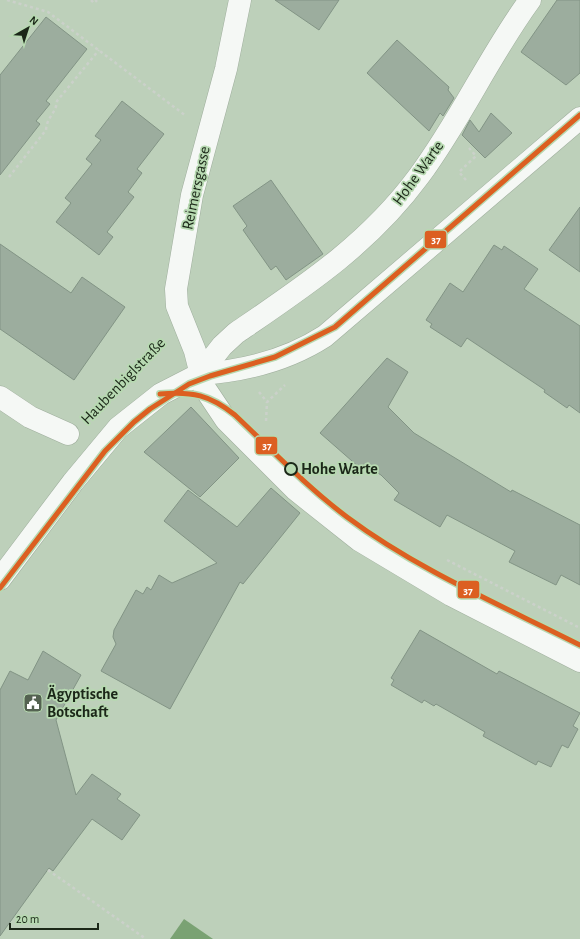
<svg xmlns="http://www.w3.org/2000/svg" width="580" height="939" viewBox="0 0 580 939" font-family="'Alegreya Sans',sans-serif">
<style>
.water{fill:#7aa273}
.building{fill:#9cad9e;stroke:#829485}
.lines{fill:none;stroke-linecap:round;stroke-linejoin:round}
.minor-casing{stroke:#9fae9d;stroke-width:23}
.tertiary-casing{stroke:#9fae9d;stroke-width:23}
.path{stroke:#cbd1ca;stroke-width:2.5;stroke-dasharray:3 3;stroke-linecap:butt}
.minor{stroke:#f5f8f5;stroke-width:22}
.tertiary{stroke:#f5f8f5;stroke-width:22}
.tram-1-casing{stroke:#b7d9b1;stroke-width:8}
.tram-1{stroke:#dc5f21;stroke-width:5}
.stop-dot{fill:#b7d9b1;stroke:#1b2718;stroke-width:2}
.labels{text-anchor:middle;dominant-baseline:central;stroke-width:3.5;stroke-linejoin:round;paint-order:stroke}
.street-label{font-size:16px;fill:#1b2718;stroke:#b7d9b1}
.stop-label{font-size:16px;font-weight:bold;fill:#1b2718;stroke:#b7d9b1;text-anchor:start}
.poi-label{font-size:16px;font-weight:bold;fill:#1b2718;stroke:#b7d9b1;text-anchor:start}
.line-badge{stroke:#b7d9b1;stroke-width:1.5}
.badge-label{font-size:11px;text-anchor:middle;font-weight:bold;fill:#fff}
</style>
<rect width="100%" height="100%" fill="#bdd0ba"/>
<polygon class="water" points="184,919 213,939 170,939"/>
<g class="building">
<polygon points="275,0 339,0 319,30"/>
<polygon points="557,0 580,0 580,73 566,85 521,52"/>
<polygon points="46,17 87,49 46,101 50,104 36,121 40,124 0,175 0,75"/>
<polygon points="397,40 449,87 448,90 454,98 443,116 440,113 429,131 367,73"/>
<polygon points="122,101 164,134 137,169 142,173 128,192 134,197 107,232 113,237 99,255 56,222 71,203 65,198 92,164 86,159 101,140 95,136"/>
<polygon points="491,113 512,133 485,158 462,135 470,120 479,132"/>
<polygon points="271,180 323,254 286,280 276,266 271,270 243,230 247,226 233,206"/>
<polygon points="580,207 580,272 549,250"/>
<polygon points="0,244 71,293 82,277 125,307 74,380 0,329"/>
<polygon points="494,245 502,250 504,246 538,269 524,289 580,326 580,413 569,405 567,408 544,392 545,390 467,338 461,347 430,327 432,324 426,320 450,283 463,292"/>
<polygon points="387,358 408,372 388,407 414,433 511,492 512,490 580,525 580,585 561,575 556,585 509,562 515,551 447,515 440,527 394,500 399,493 381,475 363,464 360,468 320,433"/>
<polygon points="191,407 239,458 200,497 144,452"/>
<polygon points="271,488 300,513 243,584 240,582 170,709 101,671 116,644 113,637 114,630 136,590 143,594 147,587 151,590 159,575 172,583 217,563 164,521 188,490 237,527"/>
<polygon points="420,630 497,674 499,671 580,713 573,726 578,729 568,748 562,745 551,767 538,761 536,765 483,736 485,732 436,704 434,706 424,700 422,703 391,685 394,680 391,678"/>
<polygon points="43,651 81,675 56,720 76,795 92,774 121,794 117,799 140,815 122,840 92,819 53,871 49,868 0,936 0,690 10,671 28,680"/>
</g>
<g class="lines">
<defs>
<g id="minor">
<polyline points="240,0 226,69 192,195 176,289 177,306 195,351 204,387 226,420 296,490 359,540 451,595 580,661"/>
<path d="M200 374C244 371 288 360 325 336L580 118"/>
<polyline points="0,397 30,417 68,434"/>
</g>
<path id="tertiary" d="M0 579 73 482 118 428 161 394 200 374 222 346 236 333C305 286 369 244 419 176 460 121 489 56 530 0"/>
</defs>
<use href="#minor" class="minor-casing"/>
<use href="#tertiary" class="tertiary-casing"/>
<g class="path">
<polyline points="7,0 48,12 186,116"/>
<polyline points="91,0 94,3 97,0"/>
<path d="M9 177 46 130C47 116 56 114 57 101L99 50"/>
<polyline points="466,180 459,172 476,156 469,148"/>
<polyline points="259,392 267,402 285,385"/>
<polyline points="103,404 162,339"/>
<polyline points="266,421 267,402"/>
<polyline points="447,560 580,628"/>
<polyline points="48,870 146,939"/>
</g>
<use href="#minor" class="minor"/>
<use href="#tertiary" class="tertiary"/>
<defs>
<g id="tram-1">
<path d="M160 394C192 391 210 395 235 415 272 450 306 486 347 517 418 570 501 605 580 645"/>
<polyline points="0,588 105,451 134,422 150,409 189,384 210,376 275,357 335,327 580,115"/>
</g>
</defs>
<use href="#tram-1" class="tram-1-casing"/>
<use href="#tram-1" class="tram-1"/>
</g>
<defs>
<symbol id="civic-square" viewBox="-11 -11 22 22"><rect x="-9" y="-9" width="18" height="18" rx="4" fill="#546251" stroke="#b7d9b1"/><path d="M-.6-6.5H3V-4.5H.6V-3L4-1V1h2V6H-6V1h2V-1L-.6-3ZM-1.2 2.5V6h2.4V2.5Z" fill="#fff"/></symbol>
</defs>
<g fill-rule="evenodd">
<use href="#civic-square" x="22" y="692" width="22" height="22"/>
</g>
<circle class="stop-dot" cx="291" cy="469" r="6"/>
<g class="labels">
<g class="street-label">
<text transform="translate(418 173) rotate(-54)">Hohe Warte</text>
<text transform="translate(196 188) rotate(-78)">Reimersgasse</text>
<text transform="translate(123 381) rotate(-46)">Haubenbiglstraße</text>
</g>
<g class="stop-label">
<text x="301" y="469">Hohe Warte</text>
</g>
<g class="poi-label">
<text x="47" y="694">Ägyptische<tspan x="47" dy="18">Botschaft</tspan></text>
</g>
</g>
<g class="line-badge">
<rect x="424" y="230" width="23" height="19" rx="4" fill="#dc5f21"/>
<rect x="255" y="436" width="23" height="19" rx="4" fill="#dc5f21"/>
<rect x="457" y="580" width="23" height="19" rx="4" fill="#dc5f21"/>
</g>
<g class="badge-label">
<text x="436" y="243">37</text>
<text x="267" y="449">37</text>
<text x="468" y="594">37</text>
</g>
<g transform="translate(28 28) rotate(39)" stroke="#b7d9b1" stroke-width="3" paint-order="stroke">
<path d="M0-3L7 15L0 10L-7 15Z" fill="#1b2718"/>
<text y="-6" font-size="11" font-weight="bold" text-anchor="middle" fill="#1b2718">N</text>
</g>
<path d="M10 923v6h88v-6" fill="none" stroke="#1b2718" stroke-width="2"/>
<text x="16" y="923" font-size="12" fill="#1b2718" stroke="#b7d9b1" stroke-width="3" paint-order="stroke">20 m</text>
</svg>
